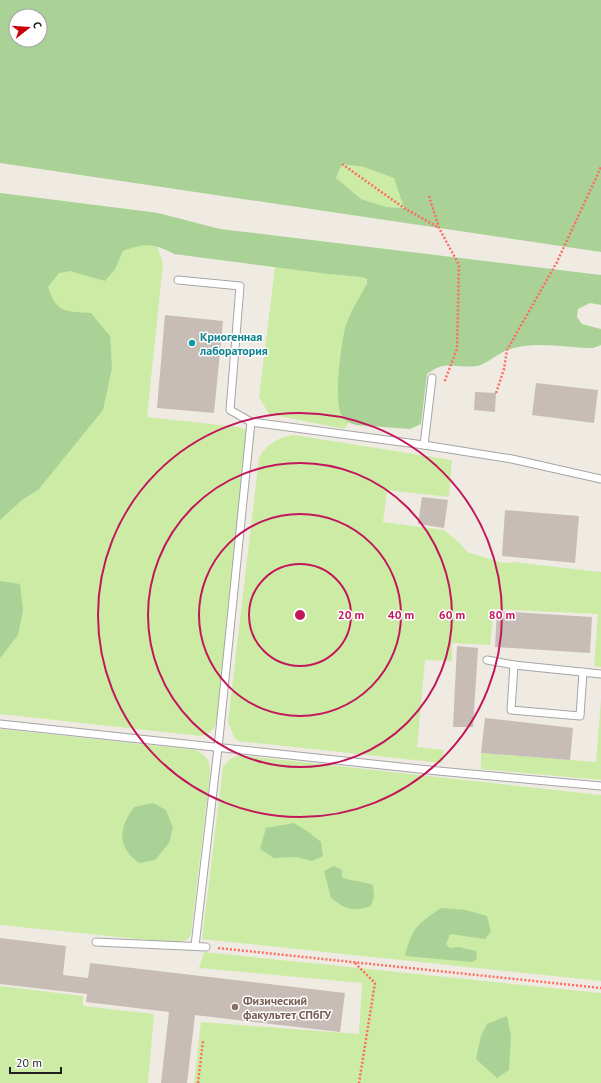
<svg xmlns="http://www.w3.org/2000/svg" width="601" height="1083" viewBox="0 0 601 1083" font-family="'PT Sans',sans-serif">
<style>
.grass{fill:#cceca6}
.forest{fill:#aad196;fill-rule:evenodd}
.building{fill:#c7bcb6}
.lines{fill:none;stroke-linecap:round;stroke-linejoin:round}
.service-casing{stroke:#a5a5a5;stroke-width:9}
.path{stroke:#ff6c64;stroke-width:2.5;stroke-dasharray:2 2;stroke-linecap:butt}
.service{stroke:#fff;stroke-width:7}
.ring{fill:none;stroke:#c2185b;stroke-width:2}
.culture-dot{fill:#0f9aa8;stroke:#fff;stroke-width:1.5}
.education-dot{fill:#8d6e63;stroke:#fff;stroke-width:1.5}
.labels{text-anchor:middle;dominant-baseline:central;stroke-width:3;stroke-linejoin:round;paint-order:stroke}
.culture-label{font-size:12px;font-weight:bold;fill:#0d838f;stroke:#fff;text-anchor:start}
.education-label{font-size:12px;font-weight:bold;fill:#785e54;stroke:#fff;text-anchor:start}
.centre{fill:#c2185b;stroke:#fff;stroke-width:2}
.ring-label{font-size:12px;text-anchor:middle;font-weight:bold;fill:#c2185b;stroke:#fff;stroke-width:3;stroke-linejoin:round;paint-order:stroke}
</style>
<rect width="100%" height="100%" fill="#efebe3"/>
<g class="grass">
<polygon points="342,164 364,167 395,178 404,208 386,207 361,199 336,178"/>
<path d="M0 193 158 213 157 245 163 264 147 417 238 427 246 430 249 437 217 718C215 728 211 734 201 736L0 714Z"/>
<polygon points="275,267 328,274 361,277 367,279 341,415 349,423 344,429 269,414 259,397"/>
<path d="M294 435 452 460 449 497 387 490 383 522 444 530 460 543 467 552 503 563 513 562 601 572V667L594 666 598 614 494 609 490 645 452 643V661L425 660 417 747 444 750 442 763 238 741 234 737 228 722 259 458C266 444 279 437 294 435Z"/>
<polygon points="601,699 601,780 481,769 481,753 596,762"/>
<path d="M0 729 196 750C207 757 210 760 210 773L191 934 188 939 178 943 0 925Z"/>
<polygon points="238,755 601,795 601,981 202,939 223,767 230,759"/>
<polygon points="204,952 601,993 601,1083 194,1083 201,1022 359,1034 362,983 199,968"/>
<polygon points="0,986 83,996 83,1006 154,1014 148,1083 0,1083"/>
</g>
<g class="forest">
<path d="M0 0H601V252L0 163ZM16 16H40V40H16ZM342 164 364 167 394 178 404 208 386 207 361 199 336 178Z"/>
<path d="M0 193 158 213 220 229 601 275V305L590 303 578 309 577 317 582 324 601 329V345L593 348C565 348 534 340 507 350 497 354 487 364 477 366 456 369 446 359 427 374L421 424 410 429 356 425C350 423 344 421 341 414 334 400 341 341 346 325 351 311 360 297 367 283V279L361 277 328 274 174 254C153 243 145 243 123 251L115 269 105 281 70 271 59 273 48 287C57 314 65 311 91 313L110 336 112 368 103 410 38 490 22 500 0 520Z"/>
<polygon points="0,581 20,584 23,611 18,635 0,658"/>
<path d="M153 803 166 810 173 828 169 843 155 860 139 863C116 846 119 828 134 807Z"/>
<polygon points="294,823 307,831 321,842 323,856 312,861 296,857 274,858 260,849 266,828"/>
<path d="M334 866 342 870V877C348 881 364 881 373 885L374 896 371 906C351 912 347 910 331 898L324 871Z"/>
<path d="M441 908 466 910 487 916 491 932 485 939 450 934 446 944 450 948 459 947 476 951 477 959 472 962 405 956C412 927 418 924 441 908Z"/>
<polygon points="507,1016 511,1036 509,1070 497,1078 476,1059 481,1036 487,1024"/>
</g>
<g class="building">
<polygon points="165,315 223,321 214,413 157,408"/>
<polygon points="536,383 598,390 594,423 532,415"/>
<polygon points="475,392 496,393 495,412 474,410"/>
<polygon points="422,497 448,500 444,528 418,524"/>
<polygon points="505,510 579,516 575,563 502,556"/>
<polygon points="497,611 592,617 590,653 495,647"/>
<polygon points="457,646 478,648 473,727 453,727"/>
<polygon points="485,718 573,728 570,760 481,753"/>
<polygon points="0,938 66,946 63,975 88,978 90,963 345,993 340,1032 195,1015 187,1083 161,1083 169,1012 86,1002 87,994 0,984"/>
</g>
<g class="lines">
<defs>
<g id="service">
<polyline points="178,280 240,286 230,410 251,422 424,445 512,459 601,479"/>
<polyline points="424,445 432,378"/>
<polyline points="487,660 514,665 601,674"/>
<polyline points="514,665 511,710 580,716 583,672"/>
<polyline points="0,724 438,771 601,786"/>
<polyline points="96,942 206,947"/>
<polyline points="195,946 218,748 251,422"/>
</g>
</defs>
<use href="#service" class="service-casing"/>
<g class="path">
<polyline points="342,164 404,208 439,228"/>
<polyline points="429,196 439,228 459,265 457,349 444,383"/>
<polyline points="496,393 504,369 507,350 557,262 601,167"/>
<polyline points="218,948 601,988"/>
<polyline points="355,963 375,983 359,1083"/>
<polyline points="198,1083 203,1041"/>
</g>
<use href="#service" class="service"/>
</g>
<g class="ring">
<circle cx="300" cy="615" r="51"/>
<circle cx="300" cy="615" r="101"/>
<circle cx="300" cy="615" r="152"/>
<circle cx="300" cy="615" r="202"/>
</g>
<circle class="culture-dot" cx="192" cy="343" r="4"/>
<circle class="education-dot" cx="235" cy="1007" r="4"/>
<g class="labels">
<g class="culture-label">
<text x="200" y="336">Криогенная<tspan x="200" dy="14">лаборатория</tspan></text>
</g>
<g class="education-label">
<text x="243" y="1000">Физический<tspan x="243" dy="14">факультет СПбГУ</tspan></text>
</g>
</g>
<circle cx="300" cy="615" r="6" class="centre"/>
<g class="ring-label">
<text x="351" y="619">20 m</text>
<text x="401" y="619">40 m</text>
<text x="452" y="619">60 m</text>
<text x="502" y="619">80 m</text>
</g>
<g transform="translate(28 28) rotate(73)"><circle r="19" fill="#ffffff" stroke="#a5a5a5"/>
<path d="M0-3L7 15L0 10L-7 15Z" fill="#cb000b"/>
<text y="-6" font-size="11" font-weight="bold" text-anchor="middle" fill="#1e1e1e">С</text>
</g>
<path d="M10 1067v6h51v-6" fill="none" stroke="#1e1e1e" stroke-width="2"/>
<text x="16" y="1067" font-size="12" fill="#1e1e1e" stroke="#ffffff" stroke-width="3" paint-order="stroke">20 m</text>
</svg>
